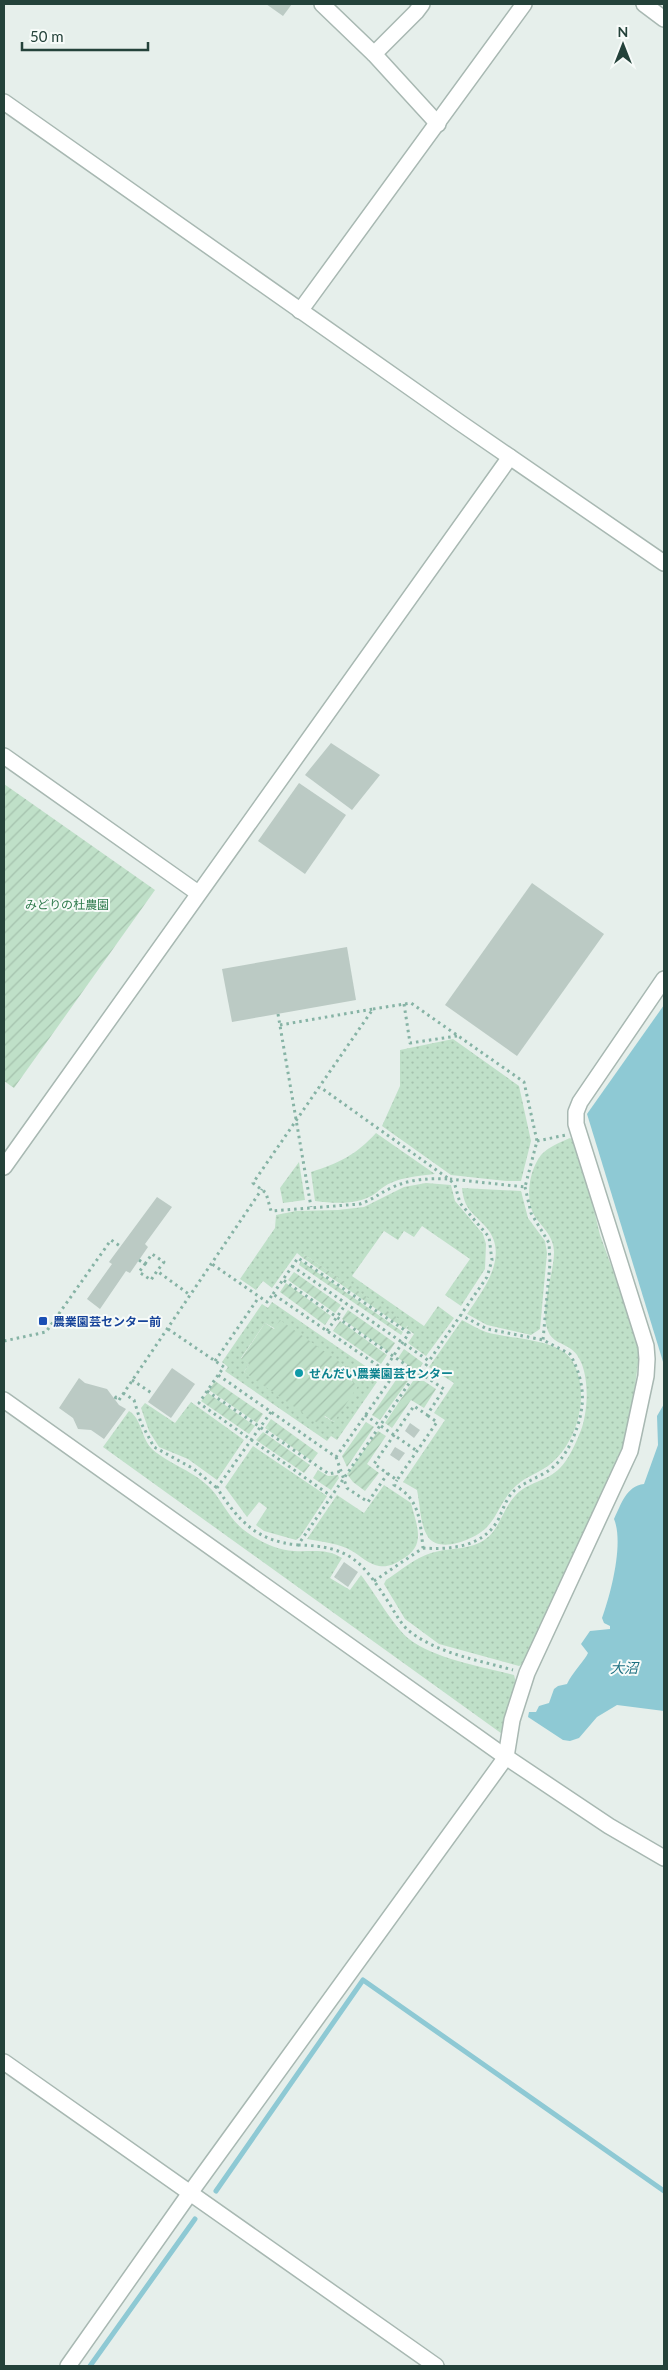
<svg xmlns="http://www.w3.org/2000/svg" width="668" height="2370" viewBox="0 0 668 2370" font-family="Lato,'Noto Sans JP',sans-serif">
<style>
.grass{fill:url(#grass-dots);fill-rule:evenodd}
.garden{fill:url(#garden-furrows)}
.water{fill:#8ec9d4}
.lines{fill:none;stroke-linecap:round;stroke-linejoin:round}
.stream{stroke:#8ec9d4;stroke-width:5}
.building{fill:#bbcac4}
.minor-casing{stroke:#a8b8b2;stroke-width:18}
.tertiary-casing{stroke:#a8b8b2;stroke-width:18}
.path{stroke:#86b3a5;stroke-width:3;stroke-dasharray:2.5 4;stroke-linecap:butt}
.minor{stroke:#fff;stroke-width:15}
.tertiary{stroke:#fff;stroke-width:15}
.transit-dot{fill:#1a4fb4;stroke:#f7fbf9;stroke-width:2}
.culture-dot{fill:#0f9aa8;stroke:#f7fbf9;stroke-width:2}
.labels{text-anchor:middle;dominant-baseline:central;stroke-width:4;stroke-linejoin:round;paint-order:stroke}
.park-label{font-size:12px;fill:#2d7a4b;stroke:#f7fbf9}
.transit-label{font-size:12px;font-weight:bold;fill:#164399;stroke:#f7fbf9;text-anchor:start}
.culture-label{font-size:12px;font-weight:bold;fill:#0d838f;stroke:#f7fbf9;text-anchor:start}
.water-label{font-size:14px;font-style:italic;fill:#1c6f80;stroke:#f7fbf9}
</style>
<defs>
<pattern id="grass-dots" width="8" height="8" patternUnits="userSpaceOnUse" patternTransform="scale(1.25)"><rect width="8" height="8" fill="#bfe0c8"/><path d="M2 2h.1M6 6h.1" fill="none" stroke="#a4c1ad" stroke-width="1.8" stroke-linecap="round"/></pattern>
<pattern id="garden-furrows" width="10" height="10" patternUnits="userSpaceOnUse" patternTransform="scale(1.25)"><rect width="10" height="10" fill="#bfe0c8"/><path d="M-1 1l2-2M0 10L10 0M9 11l2-2" fill="none" stroke="#a4c1ad"/></pattern>
</defs>
<rect width="100%" height="100%" fill="#e6efeb"/>
<g class="grass">
<polygon points="453,1039 519,1086 531,1141 521,1181 506,1181 451,1175 382,1126 400,1086 400,1050"/>
<path d="M376 1133 435 1174C418 1176 397 1177 382 1188 378 1191 374 1195 369 1197 353 1205 333 1203 315 1201L311 1172C339 1163 356 1155 376 1133Z"/>
<path d="M570 1138 578 1143 600 1235 627 1309 640 1350 626 1449 525 1663 519 1666 439 1644 405 1619 384 1584 386 1580C400 1571 415 1558 431 1553 447 1548 464 1550 479 1543 500 1533 501 1511 515 1496 527 1482 548 1481 560 1468 568 1460 575 1445 579 1435 589 1415 592 1364 571 1349 563 1343 552 1342 548 1331 539 1309 554 1275 554 1252 554 1235 540 1226 533 1213 525 1196 530 1169 541 1155 548 1147 561 1142 570 1138Z"/>
<polygon points="299,1162 305,1200 283,1203 280,1188"/>
<polygon points="426,1183 451,1185 455,1201 483,1234 486,1244 485,1269 461,1306 445,1295 470,1259 422,1226 414,1237 404,1231 398,1240 384,1231 352,1276 424,1326 438,1306 454,1318 426,1356 408,1343 414,1334 406,1328 408,1326 305,1255 303,1258 297,1253 272,1288 263,1281 256,1290 240,1279 275,1228 276,1215 296,1211 338,1210 364,1207 404,1187"/>
<path d="M462 1188 521 1191 528 1218 545 1241 547 1253 540 1329 531 1335 487 1325 467 1314C484 1289 511 1254 485 1226 472 1212 464 1209 462 1188Z"/>
<path d="M272 1302 374 1372 370 1377 377 1382 337 1440 331 1436 327 1441 225 1371 228 1367 222 1362 262 1304 268 1308ZM265 1323 355 1373 334 1422 244 1372 249 1364 241 1358Z"/>
<path d="M462 1320C470 1324 478 1329 486 1332 508 1339 557 1338 571 1359 592 1391 578 1444 548 1466 535 1475 523 1477 511 1491 501 1502 497 1517 486 1528 475 1539 440 1554 428 1537 420 1525 420 1504 417 1490L403 1482 445 1420 434 1413 454 1383 429 1367Z"/>
<polygon points="191,1402 244,1440 217,1480 188,1459 159,1447 149,1431 141,1408 145,1403 175,1423"/>
<path d="M129 1411C142 1419 141 1438 152 1449 170 1465 195 1471 212 1490 225 1505 230 1521 248 1533 262 1543 277 1550 294 1551 312 1552 326 1548 342 1558L330 1578 350 1590 361 1575C375 1593 393 1626 409 1639 435 1659 483 1667 514 1675L516 1683 505 1736 103 1447Z"/>
<polygon points="253,1446 327,1496 300,1537 296,1540 264,1531 256,1525 267,1508 259,1502 247,1517 225,1487"/>
<path d="M384 1485 411 1503C417 1527 427 1546 401 1560 393 1565 388 1567 379 1566 368 1564 361 1556 352 1551 339 1543 322 1542 307 1539L337 1495 364 1513Z"/>
</g>
<g class="garden">
<polygon points="4,784 155,890 14,1088 4,1081"/>
<polygon points="305,1255 408,1325 405,1329 303,1258"/>
<polygon points="301,1261 403,1332 401,1335 299,1265"/>
<polygon points="294,1272 341,1305 335,1313 288,1280"/>
<polygon points="286,1283 331,1316 325,1325 280,1292"/>
<polygon points="348,1310 395,1343 389,1352 342,1319"/>
<polygon points="280,1320 355,1373 350,1380 358,1386 334,1422 325,1416 319,1424 244,1372 249,1364 241,1359 265,1323 274,1329"/>
<polygon points="340,1321 387,1355 381,1364 333,1331"/>
<polygon points="404,1349 423,1363 415,1375 412,1376 411,1367 398,1358"/>
<polygon points="396,1380 408,1381 380,1420 372,1415"/>
<polygon points="215,1381 263,1414 257,1423 209,1390"/>
<polygon points="413,1381 424,1381 436,1389 424,1408 411,1400 392,1428 385,1423"/>
<polygon points="208,1393 255,1426 249,1434 201,1401"/>
<polygon points="271,1419 318,1453 312,1461 265,1428"/>
<polygon points="366,1422 374,1427 347,1467 342,1456"/>
<polygon points="378,1431 386,1436 367,1464 379,1473 365,1491 353,1482 347,1474"/>
<polygon points="263,1432 310,1465 304,1473 256,1440"/>
<polygon points="318,1470 328,1476 338,1475 339,1478 331,1490 313,1478"/>
</g>
<g class="water">
<polygon points="664,1005 664,1365 587,1114"/>
<path d="M664 1404V1711L617 1705 597 1717 579 1738 570 1741 563 1740 528 1717 529 1712H536L539 1706 549 1703 554 1689 558 1686 567 1684C572 1673 585 1660 588 1653L581 1644 590 1631 610 1629V1626L604 1623 602 1618C611 1593 624 1543 614 1519 621 1505 626 1486 644 1484L658 1445 657 1416Z"/>
</g>
<g class="lines">
<g class="stream">
<polyline points="216,2191 363,1980 664,2191"/>
<polyline points="90,2366 195,2219"/>
</g>
</g>
<g class="building">
<polygon points="266,4 292,4 283,16"/>
<polygon points="331,743 380,775 352,810 305,775"/>
<polygon points="299,783 346,815 305,874 258,841"/>
<polygon points="532,883 604,934 517,1056 445,1005"/>
<polygon points="347,947 356,1000 232,1022 222,969"/>
<polygon points="157,1197 172,1207 145,1244 148,1247 130,1273 126,1271 100,1309 87,1299 112,1264 109,1262"/>
<polygon points="172,1368 195,1384 171,1418 148,1402"/>
<polygon points="79,1378 85,1383 107,1389 119,1405 126,1409 104,1439 91,1430 78,1429 73,1418 59,1408"/>
<polygon points="410,1423 420,1430 414,1438 405,1431"/>
<polygon points="395,1447 405,1453 399,1461 390,1455"/>
<polygon points="344,1562 358,1572 348,1587 334,1577"/>
</g>
<g class="lines">
<defs>
<g id="minor">
<polyline points="322,4 374,54 438,124"/>
<polyline points="644,4 664,19"/>
<polyline points="374,54 416,12 422,4"/>
<polyline points="4,102 459,422 664,563"/>
<polyline points="300,311 524,4"/>
<polyline points="4,756 198,893"/>
<polyline points="4,1400 500,1753 609,1826 664,1858"/>
<polyline points="68,2366 190,2193 506,1757 512,1720 527,1673 630,1451 646,1376 647,1359 646,1346 576,1124 576,1112 580,1102 664,979"/>
</g>
<g id="tertiary">
<polyline points="4,1167 510,457"/>
<polyline points="4,2062 436,2366"/>
</g>
</defs>
<use href="#minor" class="minor-casing"/>
<use href="#tertiary" class="tertiary-casing"/>
<g class="path">
<polyline points="404,1004 410,1043 457,1036"/>
<polyline points="373,1009 411,1003 524,1082 537,1141 525,1187 450,1179"/>
<polyline points="278,1014 311,1207"/>
<path d="M280 1025 373 1009 253 1183 266 1193 271 1211 360 1204C372 1200 380 1193 391 1188 409 1179 429 1178 449 1179L320 1087"/>
<polyline points="537,1141 566,1135"/>
<polyline points="525,1187 531,1213 549,1243 550,1263 543,1340"/>
<polyline points="139,1260 145,1264 139,1272 151,1280 157,1271 190,1295"/>
<polyline points="145,1264 152,1254 164,1262 157,1271"/>
<polyline points="292,1266 429,1361 487,1277 492,1260 489,1237 460,1203 455,1185 449,1179"/>
<polyline points="273,1294 298,1258 409,1333 384,1370"/>
<polyline points="168,1329 224,1367 218,1375 336,1457 393,1376 273,1294 267,1302 212,1264"/>
<polyline points="327,1331 346,1304"/>
<polyline points="4,1341 46,1332 111,1240 120,1246"/>
<polyline points="215,1361 259,1297"/>
<polyline points="420,1373 444,1389 427,1415 414,1406 374,1464 397,1480 437,1422 427,1415"/>
<polyline points="218,1375 199,1403 331,1496"/>
<polyline points="393,1376 417,1378 429,1361"/>
<polyline points="132,1380 153,1394"/>
<polyline points="207,1391 329,1474 342,1471"/>
<polyline points="123,1393 134,1400 141,1423 154,1447 194,1469 217,1488"/>
<polyline points="115,1399 116,1397 119,1400 262,1189"/>
<path d="M271 1412 217 1488C239 1521 256 1541 298 1545L410 1382 409 1367 283 1280"/>
<polyline points="365,1415 417,1451"/>
<polyline points="336,1457 347,1488 368,1502 388,1473"/>
<path d="M298 1545C351 1546 362 1562 389 1603 395 1613 401 1624 409 1631 439 1654 478 1660 513 1670"/>
<path d="M423 1548C450 1550 483 1547 498 1520 503 1510 506 1498 515 1490 525 1482 537 1478 548 1471 560 1463 568 1450 573 1438 586 1408 586 1383 570 1354L543 1340 487 1329 461 1315"/>
<path d="M374 1581 423 1548C420 1521 420 1499 394 1485L397 1480"/>
</g>
<use href="#minor" class="minor"/>
<use href="#tertiary" class="tertiary"/>
</g>
<rect class="transit-dot" x="38" y="1316" width="10" height="10" rx="2.5"/>
<circle class="culture-dot" cx="299" cy="1373" r="5"/>
<g class="labels">
<g class="park-label">
<text x="67" y="904">みどりの杜農園</text>
</g>
<g class="transit-label">
<text x="53" y="1321">農業園芸センター前</text>
</g>
<g class="culture-label">
<text x="309" y="1373">せんだい農業園芸センター</text>
</g>
<g class="water-label">
<text x="624" y="1667">大沼</text>
</g>
</g>
<rect width="668" height="2370" fill="none" stroke="#24423a" stroke-width="10"/>
<g transform="translate(623 45)" stroke="#f7fbf9" stroke-width="4" paint-order="stroke">
<path d="M0-4L9 19L0 12L-9 19Z" fill="#24423a"/>
<text y="-8" font-size="14" font-weight="bold" text-anchor="middle" fill="#24423a">N</text>
</g>
<path d="M22 42v8h126v-8" fill="none" stroke="#24423a" stroke-width="2.5"/>
<text x="30" y="42" font-size="15" fill="#24423a" stroke="#f7fbf9" stroke-width="4" paint-order="stroke">50 m</text>
</svg>
